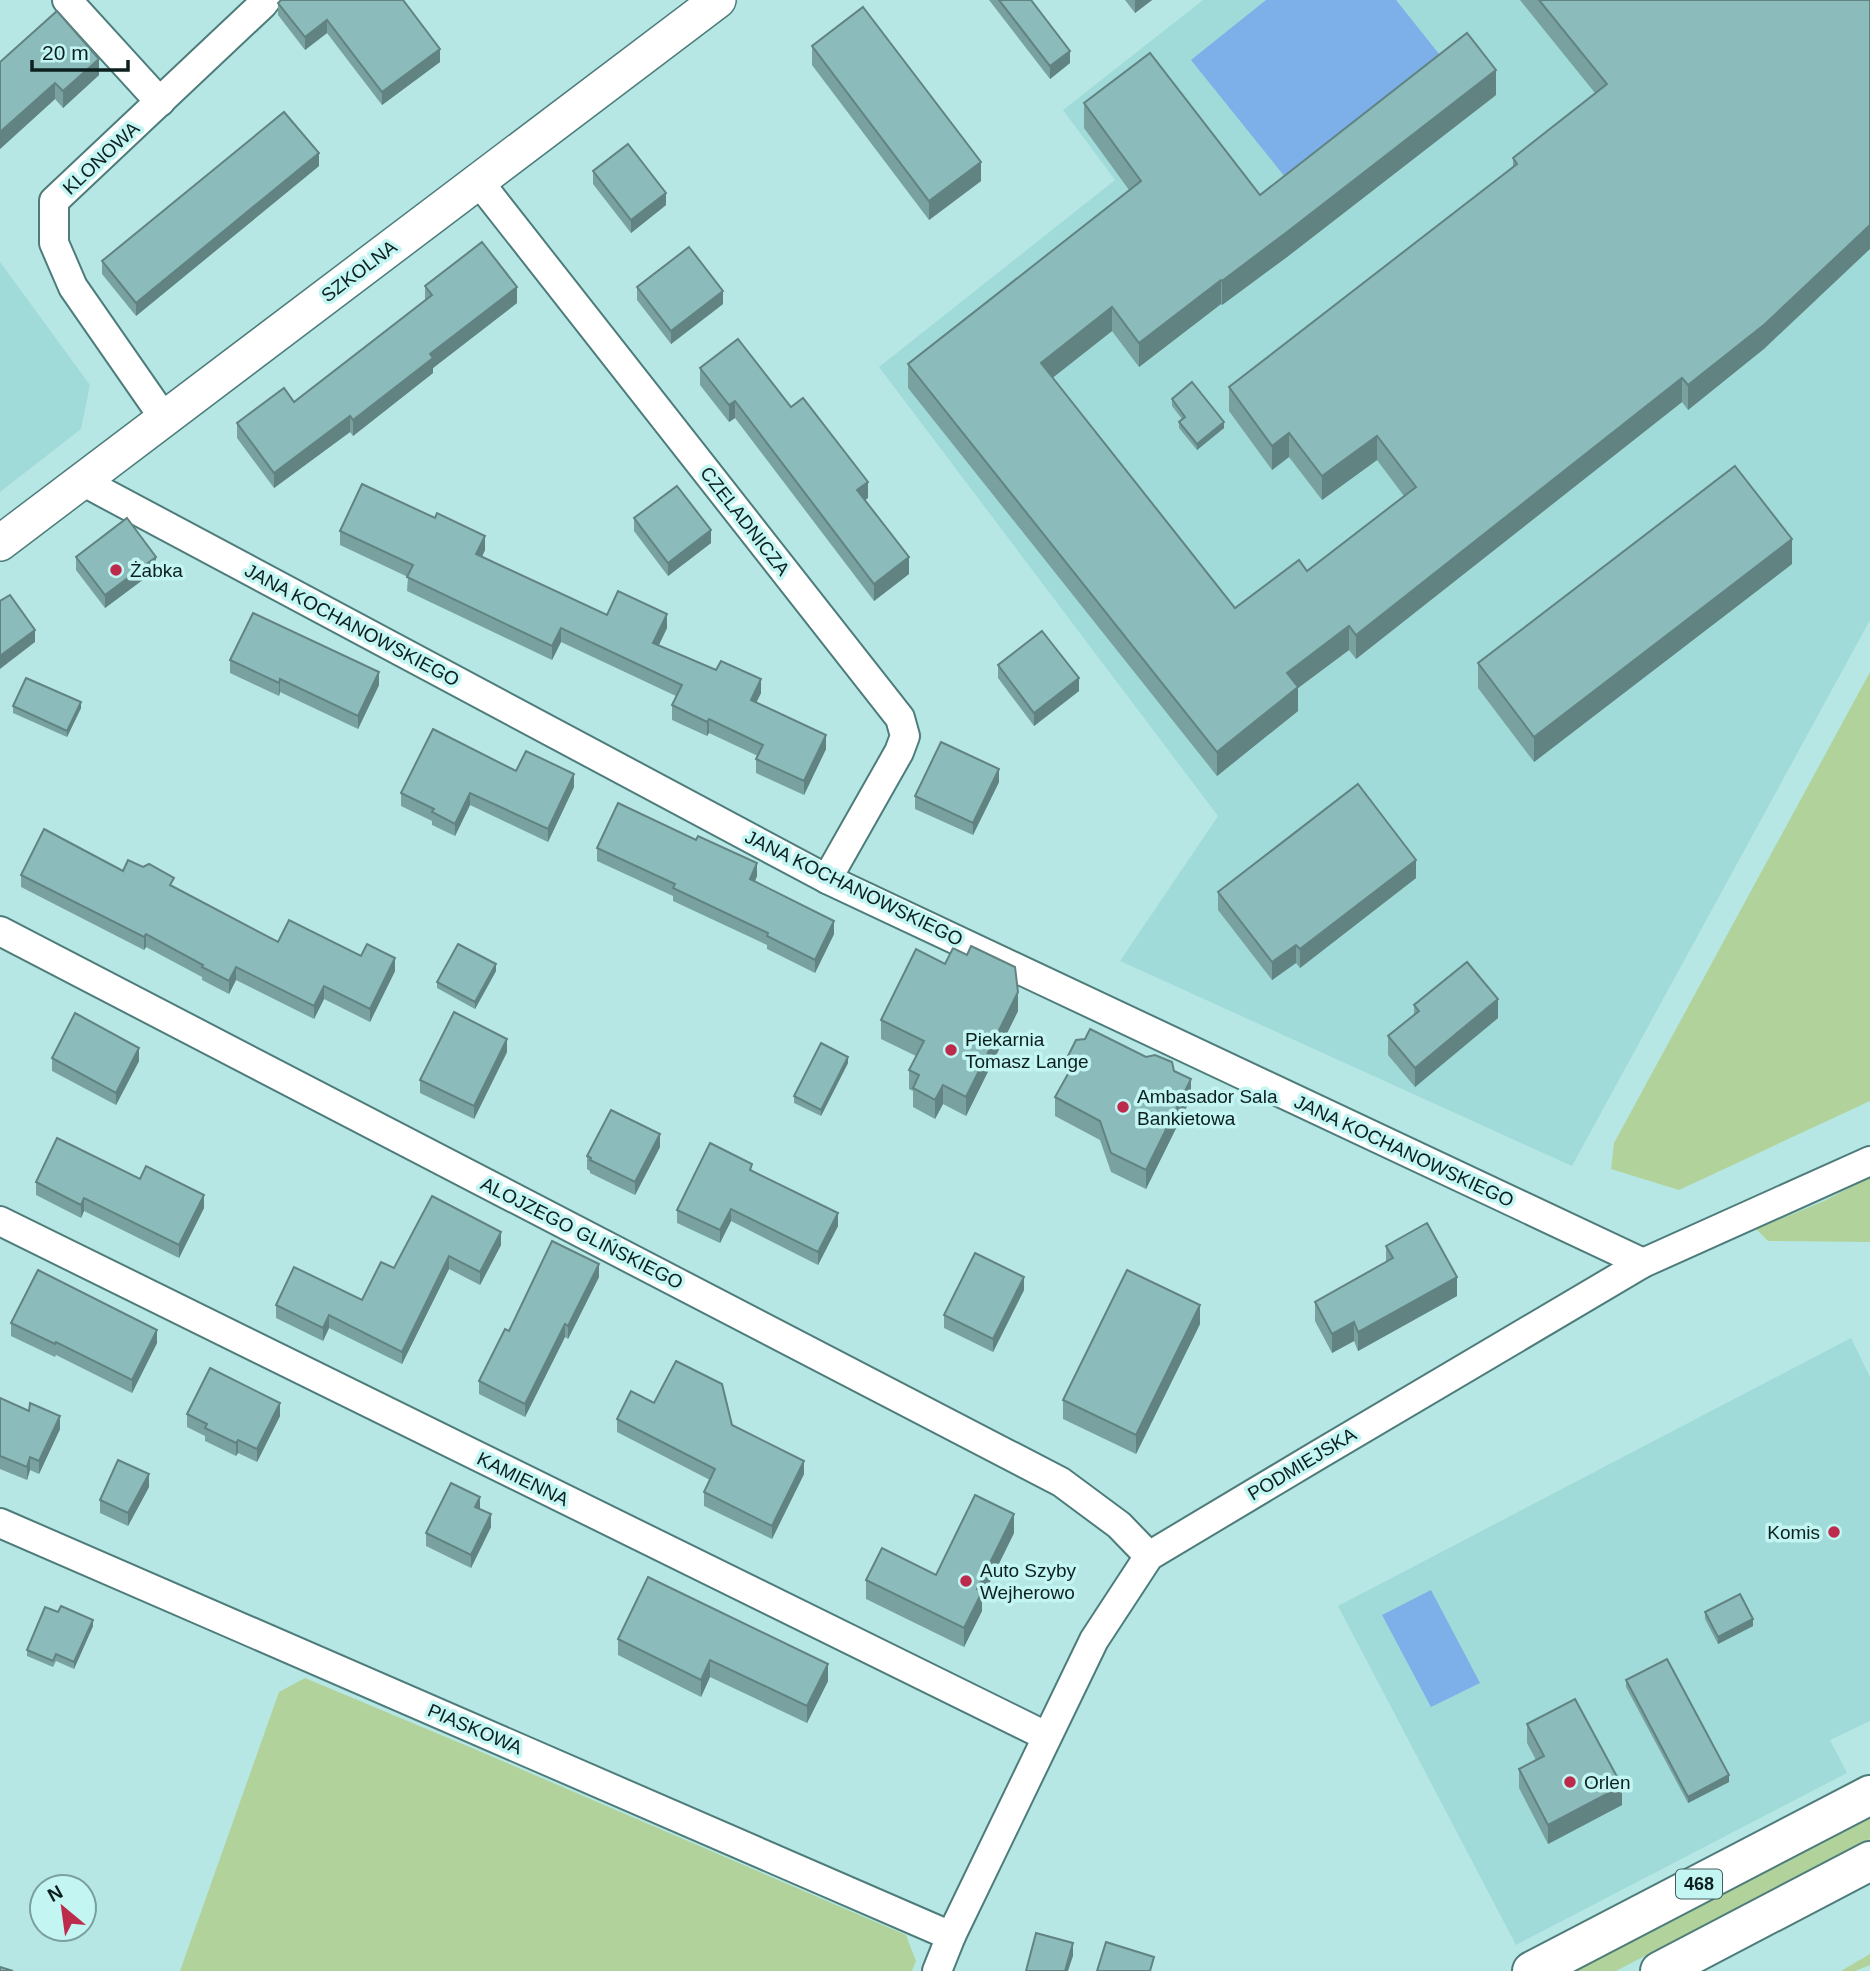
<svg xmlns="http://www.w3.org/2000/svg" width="1870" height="1971" viewBox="0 0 1870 1971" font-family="Helvetica,sans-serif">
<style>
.built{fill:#a0dbd9}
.green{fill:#b1d39b}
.water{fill:#7dafe9}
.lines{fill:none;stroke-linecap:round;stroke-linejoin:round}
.minor-casing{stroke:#4d7c7a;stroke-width:32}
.tertiary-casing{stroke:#4d7c7a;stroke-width:38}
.primary-casing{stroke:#4d7c7a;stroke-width:42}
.minor{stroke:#fff;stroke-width:28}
.tertiary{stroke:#fff;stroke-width:35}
.primary{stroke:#fff;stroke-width:38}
.wall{fill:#78a1a0}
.shaded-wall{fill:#618382}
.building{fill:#8bbbba;stroke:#618382;stroke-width:2}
.poi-dot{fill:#bc2b4c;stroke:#c3f5f3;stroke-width:2.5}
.labels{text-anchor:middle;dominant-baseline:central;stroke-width:7;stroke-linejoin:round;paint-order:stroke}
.shield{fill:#c3f5f3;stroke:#44605f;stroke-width:2}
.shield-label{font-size:18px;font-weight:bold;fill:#0d201f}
.street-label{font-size:19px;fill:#0d201f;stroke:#c3f5f3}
.poi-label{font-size:19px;fill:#0d201f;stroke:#c3f5f3;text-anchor:start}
</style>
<rect width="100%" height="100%" fill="#b6e7e5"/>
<g class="built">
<polygon points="1203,0 1870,0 1870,620 1572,1166 1120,961 1218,816 879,367 1115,180 1063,110"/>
<polygon points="0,262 90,385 81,429 0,492"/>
<polygon points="1851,1338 1870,1377 1870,1721 1830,1740 1847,1773 1516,1945 1338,1606"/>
</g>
<g class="green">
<polygon points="1870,672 1870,1101 1679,1190 1611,1169 1614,1143"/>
<polygon points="1870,1177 1870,1242 1768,1241 1756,1229 1824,1201"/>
<polygon points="305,1678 472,1748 906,1935 916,1961 912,1971 180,1971 279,1692"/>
<polygon points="1870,1812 1870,1839 1616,1971 1564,1971"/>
<polygon points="1870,1954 1870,1965 1855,1971 1841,1971"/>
</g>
<g class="water">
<polygon points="1266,0 1396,0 1443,59 1289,182 1191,60"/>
<polygon points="1431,1590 1480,1683 1431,1707 1382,1615"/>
</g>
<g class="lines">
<defs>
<g id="minor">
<polyline points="67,0 160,102"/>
<polyline points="479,182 900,718 905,736 899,752 827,879"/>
<polyline points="164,418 73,287 54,243 54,201 263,4 266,0"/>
<polyline points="82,481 827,879 1643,1263"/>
<polyline points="0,931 1061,1482 1119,1525 1149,1556"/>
<polyline points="0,1221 1046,1736"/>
<polyline points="0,1523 951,1936"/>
<polyline points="937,1971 951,1936 1094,1640 1149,1556 1318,1455 1643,1263 1870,1161"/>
</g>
<polyline id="tertiary" points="0,543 718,0"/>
<g id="primary">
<polyline points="1532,1971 1870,1795"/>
<polyline points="1660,1971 1870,1861"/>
</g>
</defs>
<use href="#minor" class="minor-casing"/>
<use href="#tertiary" class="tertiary-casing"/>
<use href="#primary" class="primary-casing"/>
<use href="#minor" class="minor"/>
<use href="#tertiary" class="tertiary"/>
<use href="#primary" class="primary"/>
</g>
<g class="wall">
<polygon points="989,0 1031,0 1070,63 1050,79"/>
<polygon points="1125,0 1152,0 1135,13"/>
<polygon points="1520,0 1870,0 1765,348 1688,410 1682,402 1356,659 1349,650 1298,688 1298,711 1217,776 908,388 908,364 1129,190 1084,128 1084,103 1260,195 1496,95 1287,257 1222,305 1221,304 1139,367 1112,331 1052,378 1235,608 1307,571 1404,496 1377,460 1322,500 1289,457 1272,470 1229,411 1229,387 1513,168 1513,158 1595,93"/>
<polygon points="278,3 440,62 382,105 327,33 305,50 278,15"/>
<polygon points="812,46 981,181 929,220 812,65"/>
<polygon points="0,62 99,75 63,108 55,99 0,149"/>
<polygon points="319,166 136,316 102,274 102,261"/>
<polygon points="593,171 666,205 631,233 593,184"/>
<polygon points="425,286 517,303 433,368 433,373 353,436 350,432 274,488 237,438 237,423 294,402 425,300"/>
<polygon points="637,287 723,304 671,344 637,300"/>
<polygon points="700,368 791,407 868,498 865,500 909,574 874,601 735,418 729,422 700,385"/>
<polygon points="1172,399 1224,428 1197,450 1179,428 1179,422 1182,419 1172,406"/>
<polygon points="634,518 711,543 668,576 634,531"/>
<polygon points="340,531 485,550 482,557 607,615 667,628 659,645 761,693 756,702 826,749 804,795 756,773 756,759 758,756 709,733 707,736 672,720 672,705 676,696 561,642 552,660 407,591 408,577 340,545"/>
<polygon points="76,557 156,570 105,608 76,570"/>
<polygon points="1792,564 1534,762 1478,688 1478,663"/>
<polygon points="230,660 379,685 358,729 280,692 279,696 230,673"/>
<polygon points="998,665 1079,691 1034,726 998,678"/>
<polygon points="13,706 81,708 67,737 13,713"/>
<polygon points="516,771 574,787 548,842 470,805 455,836 432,825 432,821 401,806 401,793"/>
<polygon points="999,782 973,835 915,809 915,796"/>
<polygon points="597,848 757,876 755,881 834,934 815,973 767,949 767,945 673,901 673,896 597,861"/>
<polygon points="123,871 174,887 278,942 361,956 395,971 370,1022 324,999 314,1019 236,980 229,994 202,980 202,977 146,947 144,950 21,887 21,875"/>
<polygon points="1416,878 1300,968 1296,963 1272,980 1218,910 1218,892"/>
<polygon points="496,971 475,1009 437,988 437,982"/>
<polygon points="1414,1005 1498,1018 1415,1087 1388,1055 1388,1036 1414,1015"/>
<polygon points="1018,1011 966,1116 943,1104 935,1119 913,1107 913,1091 909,1089 909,1070 916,1056 881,1039 881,1020"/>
<polygon points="507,1052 474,1119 420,1093 420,1080"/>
<polygon points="1068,1056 1174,1071 1191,1098 1146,1189 1111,1172 1100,1140 1055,1116 1055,1097 1068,1073"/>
<polygon points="52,1058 139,1061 116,1105 52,1071"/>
<polygon points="848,1063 821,1116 794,1103 794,1096"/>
<polygon points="660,1147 635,1195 590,1173 590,1171 587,1169 587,1156"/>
<polygon points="752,1171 838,1226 818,1265 731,1221 720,1243 677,1223 677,1210"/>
<polygon points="140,1179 204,1208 179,1258 84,1211 81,1218 36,1195 36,1182"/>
<polygon points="501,1245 480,1285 449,1269 402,1364 329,1328 323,1341 276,1318 276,1305 362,1300 394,1268"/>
<polygon points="1386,1246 1457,1296 1358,1351 1354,1341 1332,1353 1315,1321 1315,1302 1386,1262"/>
<polygon points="599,1277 568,1339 565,1337 525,1417 479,1394 479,1381 509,1331"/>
<polygon points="1024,1290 993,1352 944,1328 944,1315"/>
<polygon points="11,1323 157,1343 132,1393 56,1355 55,1357 11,1336"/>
<polygon points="1200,1324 1136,1454 1063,1419 1063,1400"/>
<polygon points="0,1398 60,1429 39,1474 30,1470 27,1480 0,1469"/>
<polygon points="654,1403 732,1425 804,1474 772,1539 704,1506 704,1492 710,1480 617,1432 617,1419"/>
<polygon points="187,1414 280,1416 257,1462 238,1453 236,1456 205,1441 205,1436 187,1427"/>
<polygon points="149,1487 128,1526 100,1513 100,1500"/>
<polygon points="480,1509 491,1527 471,1568 426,1546 426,1533"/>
<polygon points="1014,1533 982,1598 982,1611 964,1647 866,1599 866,1580 936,1575"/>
<polygon points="1705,1612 1753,1626 1718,1644 1705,1619"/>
<polygon points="93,1626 74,1669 56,1661 53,1667 27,1656 27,1650"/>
<polygon points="618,1639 828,1681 807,1723 710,1677 701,1697 618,1655"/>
<polygon points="1626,1680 1729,1782 1688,1803 1626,1687"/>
<polygon points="1527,1724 1622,1805 1548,1844 1519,1788 1519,1769 1536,1760 1527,1743"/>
</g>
<g class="shaded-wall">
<polygon points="1135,0 1152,0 1135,13"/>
<polygon points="327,20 327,33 305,50 305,37"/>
<polygon points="440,49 440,62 382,105 382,92"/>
<polygon points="1070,51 1070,63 1050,79 1050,66"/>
<polygon points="99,59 99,75 63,108 63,91"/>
<polygon points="1496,70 1496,95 1287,257 1222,305 1222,281"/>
<polygon points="55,83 55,99 0,149 0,132"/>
<polygon points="319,153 319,166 136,316 136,303"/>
<polygon points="981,162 981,181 929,220 929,201"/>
<polygon points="666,193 666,205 631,233 631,220"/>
<polygon points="1870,225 1870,249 1765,348 1688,410 1688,385"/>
<polygon points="1221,280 1221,304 1139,367 1139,343"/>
<polygon points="517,287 517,303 433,368 433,373 353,436 353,420 430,354"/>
<polygon points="723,291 723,304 671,344 671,331"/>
<polygon points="1112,307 1112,331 1041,387 1041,363"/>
<polygon points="1682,378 1682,402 1356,659 1356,635"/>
<polygon points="735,401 735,418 729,422 729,405"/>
<polygon points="350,416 350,432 274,488 274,473"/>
<polygon points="1224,422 1224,428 1197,450 1197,444"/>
<polygon points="1289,433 1289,457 1272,470 1272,446"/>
<polygon points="1377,436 1377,460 1322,500 1322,476"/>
<polygon points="868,482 868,498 857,506 857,490"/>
<polygon points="711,530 711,543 668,576 668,563"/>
<polygon points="485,536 485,550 476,568 476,554"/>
<polygon points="1792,539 1792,564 1534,762 1534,737"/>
<polygon points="156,557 156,570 105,608 105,595"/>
<polygon points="909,557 909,574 874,601 874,584"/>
<polygon points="667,614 667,628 653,657 653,643"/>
<polygon points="1349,626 1349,650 1298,688 1298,711 1217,776 1217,752 1287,673"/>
<polygon points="561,628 561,642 552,660 552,646"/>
<polygon points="35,630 35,642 0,669 0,656"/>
<polygon points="379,672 379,685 358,729 358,716"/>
<polygon points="1079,678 1079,691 1034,726 1034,713"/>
<polygon points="280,679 280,692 279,696 279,683"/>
<polygon points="761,679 761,693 751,714 751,700"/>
<polygon points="81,702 81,708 67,737 67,731"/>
<polygon points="709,719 709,733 707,736 707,722"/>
<polygon points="826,735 826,749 804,795 804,781"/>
<polygon points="999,769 999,782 973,835 973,823"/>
<polygon points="574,774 574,787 548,842 548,829"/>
<polygon points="470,793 470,805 455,836 455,824"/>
<polygon points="1416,860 1416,878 1300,968 1300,949"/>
<polygon points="757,863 757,876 750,892 750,879"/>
<polygon points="834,921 834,934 815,973 815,960"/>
<polygon points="146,934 146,947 144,950 144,937"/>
<polygon points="1296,945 1296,963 1272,980 1272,962"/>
<polygon points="395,958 395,971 370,1022 370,1009"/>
<polygon points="496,964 496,971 475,1009 475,1002"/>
<polygon points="236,967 236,980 229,994 229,981"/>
<polygon points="324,986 324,999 314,1019 314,1006"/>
<polygon points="1018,992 1018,1011 966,1116 966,1097"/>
<polygon points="1498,999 1498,1018 1415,1087 1415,1068"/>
<polygon points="507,1039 507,1052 474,1119 474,1106"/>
<polygon points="139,1048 139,1061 116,1105 116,1093"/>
<polygon points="848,1057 848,1063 821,1116 821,1110"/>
<polygon points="1191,1079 1191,1098 1146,1189 1146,1170"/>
<polygon points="943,1085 943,1104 935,1119 935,1100"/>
<polygon points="660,1134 660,1147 635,1195 635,1182"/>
<polygon points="204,1195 204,1208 179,1258 179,1245"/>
<polygon points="84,1198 84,1211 81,1218 81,1205"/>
<polygon points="731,1209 731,1221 720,1243 720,1230"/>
<polygon points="838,1213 838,1226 818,1265 818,1252"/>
<polygon points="501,1232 501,1245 480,1285 480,1272"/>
<polygon points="449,1256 449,1269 402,1364 402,1352"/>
<polygon points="599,1264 599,1277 568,1339 568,1326"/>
<polygon points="1024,1277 1024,1290 993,1352 993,1339"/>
<polygon points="1457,1277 1457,1296 1358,1351 1358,1332"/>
<polygon points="1200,1305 1200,1324 1136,1454 1136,1435"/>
<polygon points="329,1315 329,1328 323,1341 323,1328"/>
<polygon points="1354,1322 1354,1341 1332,1353 1332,1334"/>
<polygon points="565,1324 565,1337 525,1417 525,1404"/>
<polygon points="157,1330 157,1343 132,1393 132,1380"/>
<polygon points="280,1403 280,1416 257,1462 257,1449"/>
<polygon points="60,1416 60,1429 39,1474 39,1461"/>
<polygon points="238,1440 238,1453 236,1456 236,1443"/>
<polygon points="30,1457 30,1470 27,1480 27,1467"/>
<polygon points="804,1461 804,1474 772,1539 772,1526"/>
<polygon points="149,1474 149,1487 128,1526 128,1513"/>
<polygon points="480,1497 480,1510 475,1507"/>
<polygon points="491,1514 491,1527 471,1568 471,1555"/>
<polygon points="1014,1514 1014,1533 982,1598 982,1611 964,1647 964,1628 977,1589"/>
<polygon points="1753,1619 1753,1626 1718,1644 1718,1637"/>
<polygon points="93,1620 93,1626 74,1669 74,1662"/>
<polygon points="710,1660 710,1677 701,1697 701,1680"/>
<polygon points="828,1664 828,1681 807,1723 807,1706"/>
<polygon points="1729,1775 1729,1782 1688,1803 1688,1797"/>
<polygon points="1622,1786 1622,1805 1548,1844 1548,1825"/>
<polygon points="1073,1943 1073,1956 1068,1971 1065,1971"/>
</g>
<g class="building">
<polygon points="281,0 403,0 440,49 382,92 327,20 305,37 278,3"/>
<polygon points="999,0 1031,0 1070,51 1050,66"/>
<polygon points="1539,0 1870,0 1870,225 1765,324 1688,385 1682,378 1356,635 1349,626 1287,673 1298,687 1217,752 908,364 1141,181 1084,103 1150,53 1260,195 1467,33 1496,70 1287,232 1222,281 1221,280 1139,343 1112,307 1041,363 1235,608 1299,560 1307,571 1416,487 1377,436 1322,476 1289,433 1272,446 1229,387 1517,164 1513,158 1607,84"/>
<polygon points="863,7 981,162 929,201 812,46"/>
<polygon points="57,11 99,59 63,91 55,83 0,132 0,62"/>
<polygon points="284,112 319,153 136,303 102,261"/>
<polygon points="628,144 666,193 631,220 593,171"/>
<polygon points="482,242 517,287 430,354 433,358 353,420 350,416 274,473 237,423 284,388 294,402 432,295 425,286"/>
<polygon points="689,247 723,291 671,331 637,287"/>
<polygon points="738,339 791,407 803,398 868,482 857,490 909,557 874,584 735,401 729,405 700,368"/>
<polygon points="1192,382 1224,422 1197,444 1179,422 1185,417 1172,399"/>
<polygon points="1735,466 1792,539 1534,737 1478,663"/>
<polygon points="362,484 435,518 437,513 485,536 476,554 607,615 618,591 667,614 653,643 716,670 721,661 761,679 751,700 826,735 804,781 756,759 763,745 709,719 707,722 672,705 682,685 561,628 552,646 407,577 413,565 340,531"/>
<polygon points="677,486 711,530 668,563 634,518"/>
<polygon points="127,518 156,557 105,595 76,557"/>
<polygon points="10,595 35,630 0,656 0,601"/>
<polygon points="253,613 379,672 358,716 280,679 279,683 230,660"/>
<polygon points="1042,631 1079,678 1034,713 998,665"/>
<polygon points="26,678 81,702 67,731 13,706"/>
<polygon points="433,729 516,771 526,751 574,774 548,829 470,793 455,824 432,812 434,809 401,793"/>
<polygon points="941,742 999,769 973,823 915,796"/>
<polygon points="1358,784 1416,860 1300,949 1296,945 1272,962 1218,892"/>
<polygon points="618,803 696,840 698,836 757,863 750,879 834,921 815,960 767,936 768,933 673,888 675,884 597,848"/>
<polygon points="44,829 123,871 128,860 143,867 149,864 174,878 170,885 278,942 289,920 361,956 367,944 395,958 370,1009 324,986 314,1006 236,967 229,981 202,967 203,965 146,934 144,937 21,875"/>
<polygon points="458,944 496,964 475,1002 437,982"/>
<polygon points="971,946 1015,967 1018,992 966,1097 943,1085 935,1100 913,1088 919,1075 909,1070 924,1041 881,1020 916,949 945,964 953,948 967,955"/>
<polygon points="1467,962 1498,999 1415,1068 1388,1036 1419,1011 1414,1005"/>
<polygon points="454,1012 507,1039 474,1106 420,1080"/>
<polygon points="75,1013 139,1048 116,1093 52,1058"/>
<polygon points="1090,1029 1146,1057 1155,1055 1172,1062 1174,1071 1191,1079 1146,1170 1111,1153 1100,1121 1055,1097 1073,1065 1068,1056 1076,1040 1085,1039"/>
<polygon points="821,1043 848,1057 821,1110 794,1096"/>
<polygon points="611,1110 660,1134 635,1182 590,1160 591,1158 587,1156"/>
<polygon points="57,1138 140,1179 146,1166 204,1195 179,1245 84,1198 81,1205 36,1182"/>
<polygon points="710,1143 752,1164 750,1170 838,1213 818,1252 731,1209 720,1230 677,1210"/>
<polygon points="432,1196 501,1232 480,1272 449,1256 402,1352 329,1315 323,1328 276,1305 294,1267 362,1300 381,1262 394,1268"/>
<polygon points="1427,1223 1457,1277 1358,1332 1354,1322 1332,1334 1315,1302 1393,1258 1386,1246"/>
<polygon points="552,1241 599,1264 568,1326 565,1324 525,1404 479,1381 505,1329 509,1331"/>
<polygon points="975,1253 1024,1277 993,1339 944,1315"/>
<polygon points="38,1270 157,1330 132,1380 56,1342 55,1344 11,1323"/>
<polygon points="1127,1270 1200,1305 1136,1435 1063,1400"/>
<polygon points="676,1361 722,1384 732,1425 804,1461 772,1526 704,1492 715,1469 617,1419 631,1391 654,1403"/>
<polygon points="210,1368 280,1403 257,1449 238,1440 236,1443 205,1428 207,1424 187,1414"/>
<polygon points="0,1398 29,1411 30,1403 60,1416 39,1461 30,1457 27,1467 0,1456"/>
<polygon points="118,1460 149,1474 128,1513 100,1500"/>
<polygon points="451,1483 480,1497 475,1507 491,1514 471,1555 426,1533"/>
<polygon points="975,1495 1014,1514 977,1589 982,1592 964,1628 866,1580 882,1548 936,1575"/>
<polygon points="648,1577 828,1664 807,1706 710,1660 701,1680 618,1639"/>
<polygon points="1740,1594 1753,1619 1718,1637 1705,1612"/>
<polygon points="61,1606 93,1620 74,1662 56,1654 53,1661 27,1650 45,1607 58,1612"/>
<polygon points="1667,1659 1729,1775 1688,1797 1626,1680"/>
<polygon points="1575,1699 1622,1786 1548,1825 1519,1769 1544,1756 1527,1724"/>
<polygon points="1036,1933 1073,1943 1065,1971 1026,1971"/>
<polygon points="1106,1942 1154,1957 1150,1971 1097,1971"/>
<polygon points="0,1967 13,1971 0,1971"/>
</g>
<g class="poi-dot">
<circle cx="116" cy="570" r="7"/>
<circle cx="951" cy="1050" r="7"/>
<circle cx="1123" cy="1107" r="7"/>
<circle cx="1834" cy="1532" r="7"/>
<circle cx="966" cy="1581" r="7"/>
<circle cx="1570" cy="1782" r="7"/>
</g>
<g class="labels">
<rect class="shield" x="1676" y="1869.5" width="46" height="29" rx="5"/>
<g class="shield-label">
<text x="1699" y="1884">468</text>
</g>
<g class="street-label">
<text transform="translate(101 158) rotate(-43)">KLONOWA</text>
<text transform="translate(359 271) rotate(-37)">SZKOLNA</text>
<text transform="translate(745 521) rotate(52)">CZELADNICZA</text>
<text transform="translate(352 625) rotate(28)">JANA KOCHANOWSKIEGO</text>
<text transform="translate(854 888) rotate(26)">JANA KOCHANOWSKIEGO</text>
<text transform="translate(1404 1151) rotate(25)">JANA KOCHANOWSKIEGO</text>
<text transform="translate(582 1233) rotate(27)">ALOJZEGO GLIŃSKIEGO</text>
<text transform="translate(1302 1464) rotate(-31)">PODMIEJSKA</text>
<text transform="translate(523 1479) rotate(26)">KAMIENNA</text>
<text transform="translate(475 1729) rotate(23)">PIASKOWA</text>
</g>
<g class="poi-label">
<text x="130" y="570">Żabka</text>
<text x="965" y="1039">Piekarnia<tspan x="965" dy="22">Tomasz Lange</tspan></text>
<text x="1137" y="1096">Ambasador Sala<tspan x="1137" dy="22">Bankietowa</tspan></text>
<text x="1820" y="1532" text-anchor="end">Komis</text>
<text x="980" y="1570">Auto Szyby<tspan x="980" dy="22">Wejherowo</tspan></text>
<text x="1584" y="1782">Orlen</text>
</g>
</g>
<g transform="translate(63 1908) rotate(331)"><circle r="33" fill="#c3f5f3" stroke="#7aa09e" stroke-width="2"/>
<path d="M0-5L12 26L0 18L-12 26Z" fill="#bc2b4c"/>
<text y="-10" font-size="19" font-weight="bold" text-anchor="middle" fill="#0d201f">N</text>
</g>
<path d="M32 60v10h96v-10" fill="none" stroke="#0d201f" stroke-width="3.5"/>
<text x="42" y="60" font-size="21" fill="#0d201f" stroke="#c3f5f3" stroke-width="5" paint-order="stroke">20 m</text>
</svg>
